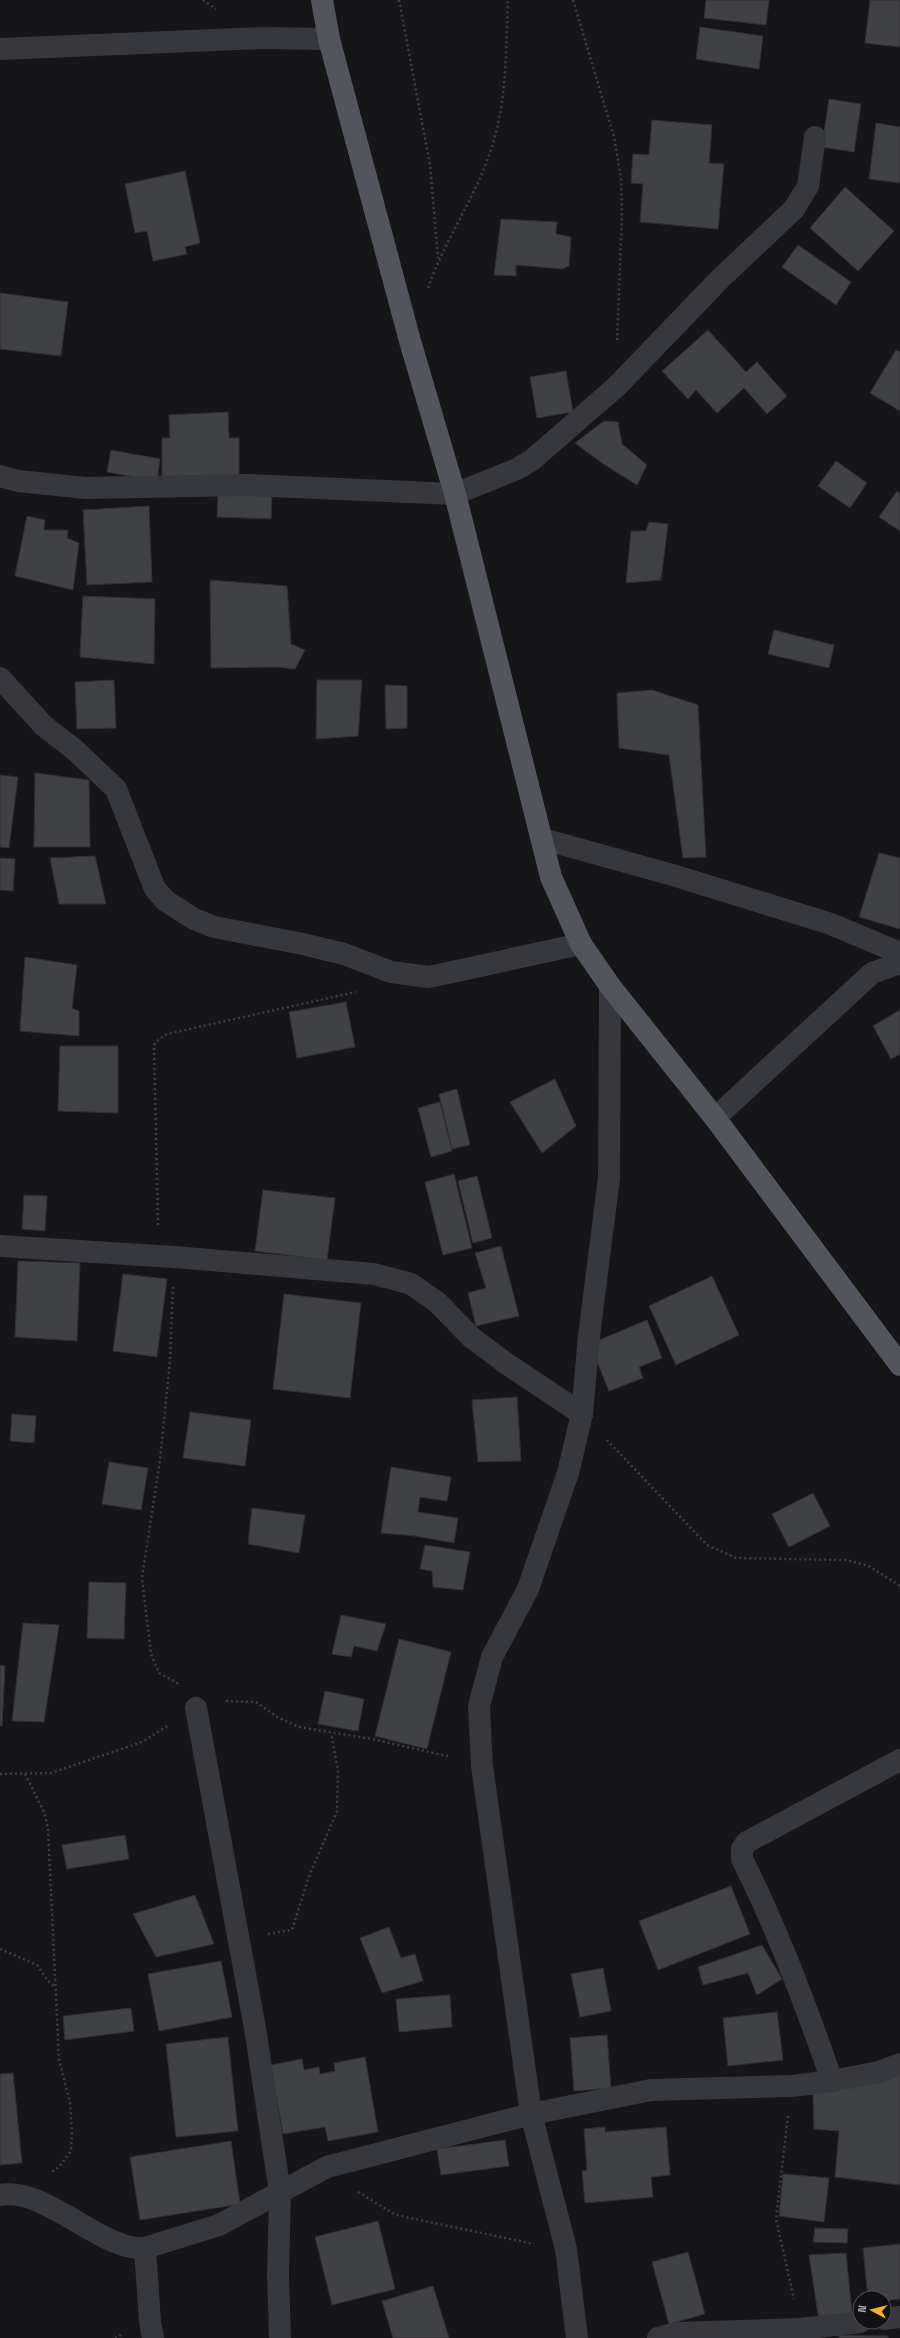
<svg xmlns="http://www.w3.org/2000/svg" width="900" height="2338" viewBox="0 0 900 2338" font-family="'Space Grotesk',sans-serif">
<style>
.building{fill:#404145;stroke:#303034}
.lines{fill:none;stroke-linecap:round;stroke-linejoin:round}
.path{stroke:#3d3f44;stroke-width:2.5;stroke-dasharray:2 3;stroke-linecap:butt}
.street{stroke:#37383d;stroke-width:22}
.primary{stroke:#53555c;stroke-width:22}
</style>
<rect width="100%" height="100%" fill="#161618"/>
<g class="building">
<polygon points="706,0 769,0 766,25 704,18"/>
<polygon points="870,0 900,0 900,47 865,43"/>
<polygon points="700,27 763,36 759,69 696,59"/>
<polygon points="829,99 861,104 854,152 822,147"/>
<polygon points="652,120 712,125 709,163 724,164 718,229 640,222 643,184 631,183 633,154 649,155"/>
<polygon points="876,123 900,127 900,183 869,179"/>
<polygon points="185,171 200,243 185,247 187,254 153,261 147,231 135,233 125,184"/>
<polygon points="845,187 894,231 858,271 810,228"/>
<polygon points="501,219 557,222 556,234 571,237 569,266 562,269 516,265 516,276 494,275"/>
<polygon points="798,245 851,282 836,305 782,267"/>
<polygon points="0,293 68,302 61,356 0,349"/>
<polygon points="708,330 746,372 757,362 787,396 767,414 744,388 717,413 696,390 688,399 662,371"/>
<polygon points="896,350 900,352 900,411 870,393"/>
<polygon points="566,371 573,412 537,418 530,377"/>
<polygon points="228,412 229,438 239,438 239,483 162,483 162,438 170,438 169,415"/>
<polygon points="604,421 618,422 622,444 647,465 637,485 602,463 575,443"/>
<polygon points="111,450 160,459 157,481 107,472"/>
<polygon points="836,461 867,483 850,508 818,486"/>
<polygon points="897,491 900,494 900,531 879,517"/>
<polygon points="218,494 272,495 271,519 217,517"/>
<polygon points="149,506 152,582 87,585 83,510"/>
<polygon points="27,516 45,520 44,530 68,530 67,538 79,543 73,590 15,576"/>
<polygon points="649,522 668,524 661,580 626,583 631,531 646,531"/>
<polygon points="210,580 287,586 291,644 305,650 295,669 277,667 211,668"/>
<polygon points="83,596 155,599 154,664 80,657"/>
<polygon points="774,630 834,645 829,668 768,654"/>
<polygon points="114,680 116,728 77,729 75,682"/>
<polygon points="317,680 362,680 358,736 316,739"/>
<polygon points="385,685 407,686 407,728 386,729"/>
<polygon points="652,690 698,705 706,857 683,858 669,755 619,748 617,693"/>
<polygon points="35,773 89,780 90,847 34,847"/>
<polygon points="0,775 18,777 9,848 0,847"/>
<polygon points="879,853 900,858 900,929 859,917"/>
<polygon points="95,856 106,904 59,904 50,858"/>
<polygon points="0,858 15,859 13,891 0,890"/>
<polygon points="25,957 77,965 72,1008 79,1011 79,1036 20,1031"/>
<polygon points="346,1002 355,1047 297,1058 289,1012"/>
<polygon points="900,1010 900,1054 891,1059 873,1026"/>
<polygon points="60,1046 118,1046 118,1113 58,1111"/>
<polygon points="555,1079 576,1126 542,1153 510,1102"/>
<polygon points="457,1089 470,1145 452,1149 439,1094"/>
<polygon points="440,1102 452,1151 431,1157 418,1108"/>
<polygon points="454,1174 472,1248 443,1255 425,1182"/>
<polygon points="477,1176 492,1238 473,1243 458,1181"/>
<polygon points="263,1190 335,1198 327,1260 255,1251"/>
<polygon points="24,1195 47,1196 45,1231 22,1229"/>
<polygon points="501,1246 519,1316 476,1326 468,1293 486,1288 475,1253"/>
<polygon points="18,1261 80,1263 77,1341 15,1337"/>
<polygon points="123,1274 167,1279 157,1357 113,1351"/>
<polygon points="712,1276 739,1335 676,1365 649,1306"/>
<polygon points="284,1294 361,1303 350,1398 273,1389"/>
<polygon points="647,1320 662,1358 639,1367 643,1378 609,1391 590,1344"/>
<polygon points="517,1397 521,1461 478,1462 472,1400"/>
<polygon points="190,1412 251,1420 245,1466 183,1458"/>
<polygon points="12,1414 36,1416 34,1443 10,1441"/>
<polygon points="109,1462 148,1468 141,1510 102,1504"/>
<polygon points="391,1467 451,1477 447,1501 420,1497 418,1512 458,1518 454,1543 415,1536 381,1533"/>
<polygon points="813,1493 830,1526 789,1547 772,1514"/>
<polygon points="252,1508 305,1515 299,1553 248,1544"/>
<polygon points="425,1545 470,1552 463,1590 433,1587 432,1571 420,1569"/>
<polygon points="89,1582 126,1583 124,1639 87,1638"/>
<polygon points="341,1615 386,1624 377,1651 354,1646 351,1657 332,1654"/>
<polygon points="23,1623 59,1625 44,1722 12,1721"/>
<polygon points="399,1639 451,1652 427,1749 375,1736"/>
<polygon points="0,1665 5,1666 2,1726 0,1726"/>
<polygon points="325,1691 364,1699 358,1731 318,1724"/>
<polygon points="125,1835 129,1859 67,1869 62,1845"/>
<polygon points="731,1886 750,1934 658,1970 639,1921"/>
<polygon points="195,1895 214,1944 156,1957 133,1914"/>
<polygon points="389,1927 401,1958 415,1954 423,1981 382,1993 360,1938"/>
<polygon points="762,1945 782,1979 757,1995 748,1973 703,1985 698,1967"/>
<polygon points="221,1961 232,2017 159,2031 148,1974"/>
<polygon points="603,1968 611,2011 580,2017 571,1974"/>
<polygon points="450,1995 452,2027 399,2032 396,1999"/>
<polygon points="131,2008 134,2031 65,2040 63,2016"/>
<polygon points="777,2012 783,2060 728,2066 723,2018"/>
<polygon points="607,2035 611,2088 574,2091 570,2038"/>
<polygon points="228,2037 238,2131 176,2137 166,2044"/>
<polygon points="365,2057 378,2132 328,2141 325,2127 283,2134 271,2065 302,2059 304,2070 319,2067 320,2074 335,2071 334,2063"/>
<polygon points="13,2073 22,2163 0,2165 0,2074"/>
<polygon points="900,2074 900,2185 835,2177 839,2131 814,2129 813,2094"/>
<polygon points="605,2127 605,2132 666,2127 670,2175 651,2177 653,2197 585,2203 582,2171 587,2170 584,2129"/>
<polygon points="505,2140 509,2166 441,2175 437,2149"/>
<polygon points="231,2141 240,2204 140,2220 130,2157"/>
<polygon points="783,2174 829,2178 824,2222 779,2216"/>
<polygon points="378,2221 395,2289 332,2305 315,2237"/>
<polygon points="815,2228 848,2229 847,2243 813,2242"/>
<polygon points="900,2244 900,2299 884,2301 884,2298 868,2298 863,2248"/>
<polygon points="688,2252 705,2314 669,2324 652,2262"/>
<polygon points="846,2253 852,2313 819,2321 809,2255"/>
<polygon points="433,2286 449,2338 393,2338 382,2301"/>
<polygon points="839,2335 888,2336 888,2338 839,2338"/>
</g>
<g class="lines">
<g class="path">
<polyline points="203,0 216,9"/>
<polyline points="399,0 430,165 438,258"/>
<polyline points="573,0 614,137 621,178 622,216 617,341"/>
<path d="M428 288C446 236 481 190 495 136 507 92 506 45 508 0"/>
<polyline points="158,1225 154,1045 158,1040 167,1034 356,992"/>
<polyline points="173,1287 170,1360 160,1460 142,1578 151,1654 159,1673 179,1684"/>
<polyline points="607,1440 707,1545 736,1558 846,1560 869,1566 900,1586"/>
<polyline points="226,1701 256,1702 277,1717 299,1727 372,1739 451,1757"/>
<polyline points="0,1774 51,1773 142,1742 169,1725"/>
<polyline points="25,1774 44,1812 48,1828 59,2060 70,2102 72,2132 71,2151 59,2167 50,2173"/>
<polyline points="268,1934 292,1930 308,1879 337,1811 338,1770 331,1733"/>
<polyline points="0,1949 37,1965 48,1981 55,1987"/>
<polyline points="788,2116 776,2219 794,2299"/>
<polyline points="358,2192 396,2215 534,2244"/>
<polyline points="115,2338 121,2335"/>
</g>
<g class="street">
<polyline points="0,49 262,38 329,39"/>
<polyline points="0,476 18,481 86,488 248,485 455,494 517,469 532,460 616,387 721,278 794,209 808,186 815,137"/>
<polyline points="0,678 44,726 75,750 116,789 155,889 166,901 194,919 214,927 303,944 344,954 391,972 429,977 581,944"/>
<polyline points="543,839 676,876 831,924 900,953"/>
<polyline points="715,1118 872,973 900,963"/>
<polyline points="0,1246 174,1257 374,1274 411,1284 437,1302 471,1337 507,1364 582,1414"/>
<polyline points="196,1708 255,2028 280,2192 278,2275 280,2338"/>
<path d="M832 2081C806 2005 778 1930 742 1859V1849L747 1842 900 1760"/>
<path d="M0 2195C45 2186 102 2252 145 2248L219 2225 327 2167 531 2114 651 2090 792 2086 832 2081 879 2072 900 2064"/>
<polyline points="145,2248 150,2322 153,2338"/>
<polyline points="884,2319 900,2317"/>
<polyline points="577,2338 566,2249 531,2114 482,1766 479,1706 492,1657 528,1589 568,1473 582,1414 589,1336 609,1178 610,986"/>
<polyline points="658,2338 678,2333 800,2329 860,2322"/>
</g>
<polyline class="primary" points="322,0 329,39 410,341 455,494 551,877 581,944 610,986 715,1118 900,1365"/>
</g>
<g transform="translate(872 2310) rotate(277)"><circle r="19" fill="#111113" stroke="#4d4f55"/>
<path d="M0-3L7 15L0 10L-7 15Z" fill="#f2b134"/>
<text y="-6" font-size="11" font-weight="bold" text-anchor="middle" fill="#a8adb8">N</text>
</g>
</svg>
